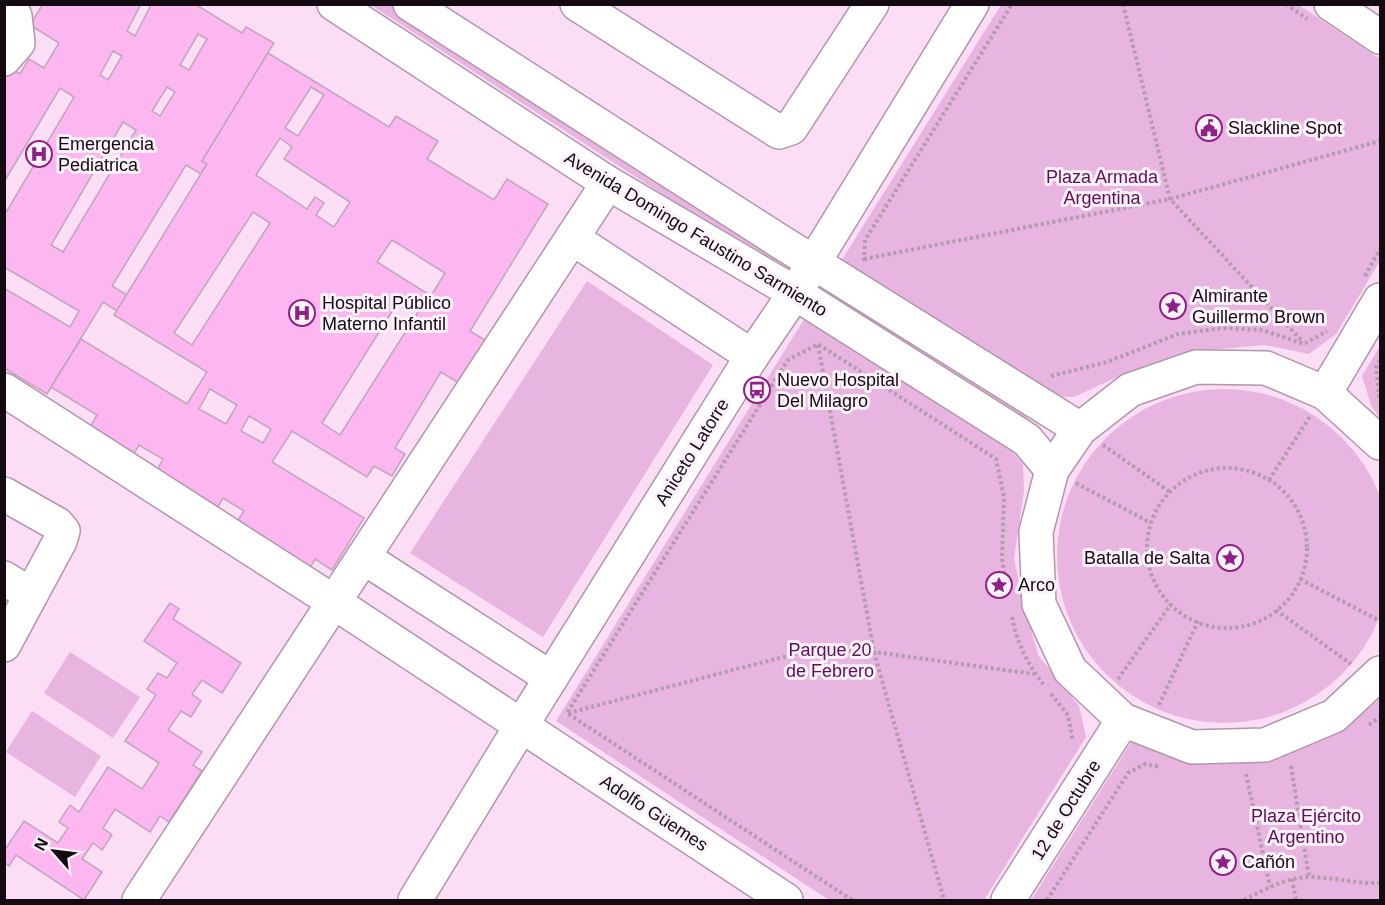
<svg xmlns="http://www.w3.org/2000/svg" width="1385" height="905" viewBox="0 0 1385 905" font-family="Arial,sans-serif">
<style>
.green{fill:#e7b5df}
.building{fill:#fcb7f1;stroke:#c0a5bb;stroke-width:1.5;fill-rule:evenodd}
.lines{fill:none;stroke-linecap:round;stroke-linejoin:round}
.minor-casing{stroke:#b196ac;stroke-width:36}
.major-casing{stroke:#b196ac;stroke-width:36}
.path{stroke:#b29cae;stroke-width:4;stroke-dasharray:3 3;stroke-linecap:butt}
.minor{stroke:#fff;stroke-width:33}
.major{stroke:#fff;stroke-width:33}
.labels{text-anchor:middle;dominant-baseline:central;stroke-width:6;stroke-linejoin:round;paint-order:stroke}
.poi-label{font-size:18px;fill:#130a12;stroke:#fdf1fb;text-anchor:start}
.park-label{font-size:18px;fill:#5f0e58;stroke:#fdf1fb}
.street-label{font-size:18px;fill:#130a12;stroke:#fdf1fb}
</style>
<rect width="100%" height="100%" fill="#fbdef5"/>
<g class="green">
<polygon points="371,5 390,5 781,259 776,268"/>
<polygon points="1001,5 1299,5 1380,59 1380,261 1336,334 1309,354 1265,345 1184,352 1128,372 1074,397 1050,397 838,266"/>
<polygon points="587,281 713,365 543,637 410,553"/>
<polygon points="841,295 1030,414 1024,423 835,304"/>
<polygon points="806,316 1005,443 1023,464 1024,491 1014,559 1024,604 1038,655 1079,706 1086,737 984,900 829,900 556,721"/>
<polygon points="1380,346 1380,418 1371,405 1362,376"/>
<circle cx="1224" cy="556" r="167"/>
<polygon points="70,652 140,697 113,738 44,693"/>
<polygon points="1380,699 1380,900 1031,900 1132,741 1178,758 1237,764 1282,757 1346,726"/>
<polygon points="32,711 101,756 75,797 6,752"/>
</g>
<g class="building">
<path d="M43 4H141L127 31 135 36 151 5 150 4H195L242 33 246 27 274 43 202 161 207 164 201 174 186 165 112 286 127 295 117 311 103 302 47 394 4 368V288L70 327 79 311 4 267V210L7 211 74 97 60 88 4 182V64L20 74 29 59 44 68 59 43 30 25ZM198 34 207 39 189 70 180 65ZM113 51 122 56 108 80 100 75ZM167 87 175 92 160 116 152 111ZM123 122 136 130 63 252 51 245Z"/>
<path d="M268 53 389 127 396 116 438 141 427 159 494 200 507 179 548 204 470 331 496 347 470 390 441 372 395 448 405 454 392 476 374 466 367 477 292 431 272 462 364 518 332 570 315 559 310 568 236 523 244 511 223 498 218 507 157 470 163 459 139 445 134 454 90 427 97 415 51 387 81 339 187 404 207 372 114 315 207 164 202 161ZM311 87 324 95 298 136 285 128ZM280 138 292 147 284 159 350 202 334 227 316 215 324 203 315 197 307 209 256 175ZM253 212 270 223 192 345 174 333ZM392 240 445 273 431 296 377 262ZM401 297 420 309 340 435 322 423ZM210 389 237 405 226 424 199 409ZM249 416 271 429 263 443 241 431Z"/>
<polygon points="170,603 179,609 173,619 241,663 222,693 202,680 192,694 201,701 191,717 181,711 168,730 202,752 193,765 202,771 169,822 160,816 150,832 115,809 103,828 112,835 102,850 93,843 82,859 102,872 84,900 16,855 9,866 4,862 4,851 24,821 58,843 68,828 59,822 70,805 79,812 108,767 142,789 159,763 125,741 156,695 147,689 158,673 167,678 177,663 144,641"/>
</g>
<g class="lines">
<defs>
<g id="minor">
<polyline points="577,4 779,132 791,128 872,4"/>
<polyline points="1331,4 1380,37"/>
<polyline points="4,59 18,43 15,16 8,4"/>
<polyline points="572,238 752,356"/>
<polyline points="4,390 317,591 786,900"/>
<polyline points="1325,393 1380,300"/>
<polyline points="4,494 57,524 63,531 60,541 4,645"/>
<polyline points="363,557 551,678"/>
<polyline points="4,578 31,595"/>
<polyline points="139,900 608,183"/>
<polyline points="415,900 521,726 752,356 795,293 972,4"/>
<polyline points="1008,900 1123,720"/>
</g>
<g id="major">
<polyline points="334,4 608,183 795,293 1021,436 1027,440 1052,470"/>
<polyline points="410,4 781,242 1080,429"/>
<polyline points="1380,443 1325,393 1266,368 1196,367 1130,390 1080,429 1052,470 1036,532 1039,604 1070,670 1123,720 1192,747 1265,745 1334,716 1380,673"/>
</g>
</defs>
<use href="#minor" class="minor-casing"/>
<use href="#major" class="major-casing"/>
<g class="path">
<polyline points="1123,4 1170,199 1303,342"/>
<polyline points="1286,4 1307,19"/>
<polyline points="864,259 1170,199 1380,141"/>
<polyline points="864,261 865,240 1012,4"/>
<polyline points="1365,276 1380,249"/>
<polyline points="818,345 874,652 944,900"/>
<polyline points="1380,360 1376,368 1380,402"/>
<polyline points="1051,376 1107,362 1178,334 1223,328 1262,330 1304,344 1327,331"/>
<polyline points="1103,445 1170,492"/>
<circle cx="1227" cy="548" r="80"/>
<polyline points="1269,480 1311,415"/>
<polyline points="1076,483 1151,523"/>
<polyline points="1300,579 1380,621"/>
<polyline points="1276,610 1351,664"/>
<path d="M1012 617C1016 641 1029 667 1044 685"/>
<polyline points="1118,679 1171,604"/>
<polyline points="1051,694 1068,715 1073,742"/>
<polyline points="1159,705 1198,621"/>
<polyline points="568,713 810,650 874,652 1034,674"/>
<polyline points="1369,725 1380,717"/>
<polyline points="1291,766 1309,877"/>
<polyline points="1246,774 1270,887"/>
<polyline points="1292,879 1296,900"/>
<polyline points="852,900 567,713 788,360 818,344 996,459 1004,497 1002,559 1008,595"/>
<polyline points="1047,900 1128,773 1145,764 1160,767"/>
<path d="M1244 900C1264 890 1286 877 1310 877 1333 877 1357 884 1380 883"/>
</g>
<use href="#minor" class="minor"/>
<use href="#major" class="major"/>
</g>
<defs>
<symbol id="civic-ring" viewBox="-11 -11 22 22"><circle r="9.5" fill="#fdf1fb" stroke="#8e2184" stroke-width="1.5"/><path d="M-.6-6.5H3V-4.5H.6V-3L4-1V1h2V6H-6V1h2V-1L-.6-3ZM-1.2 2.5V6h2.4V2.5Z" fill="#8e2184"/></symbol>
<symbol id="hospital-ring" viewBox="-11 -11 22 22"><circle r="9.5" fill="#fdf1fb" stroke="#8e2184" stroke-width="1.5"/><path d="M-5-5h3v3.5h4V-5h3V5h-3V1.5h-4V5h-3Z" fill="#8e2184"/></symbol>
<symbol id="sight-ring" viewBox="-11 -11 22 22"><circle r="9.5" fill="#fdf1fb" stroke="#8e2184" stroke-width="1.5"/><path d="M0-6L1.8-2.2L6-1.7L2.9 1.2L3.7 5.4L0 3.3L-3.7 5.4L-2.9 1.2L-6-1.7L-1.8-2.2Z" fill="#8e2184"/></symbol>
<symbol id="bus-ring" viewBox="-11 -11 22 22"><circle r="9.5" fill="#fdf1fb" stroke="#8e2184" stroke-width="1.5"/><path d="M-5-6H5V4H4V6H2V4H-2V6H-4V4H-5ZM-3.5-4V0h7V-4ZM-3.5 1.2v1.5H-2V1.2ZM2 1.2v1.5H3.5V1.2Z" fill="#8e2184"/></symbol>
</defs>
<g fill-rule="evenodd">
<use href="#civic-ring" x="1194" y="113" width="30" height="30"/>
<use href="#hospital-ring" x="24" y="139" width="30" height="30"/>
<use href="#sight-ring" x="1158" y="291" width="30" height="30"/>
<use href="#hospital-ring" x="287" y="298" width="30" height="30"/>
<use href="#bus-ring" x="742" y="375" width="30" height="30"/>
<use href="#sight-ring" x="1215" y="543" width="30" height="30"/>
<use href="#sight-ring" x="984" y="570" width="30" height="30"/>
<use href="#sight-ring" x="1208" y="847" width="30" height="30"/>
</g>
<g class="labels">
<g class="poi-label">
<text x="1228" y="128">Slackline Spot</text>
<text x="58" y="144">Emergencia<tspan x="58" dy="21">Pediatrica</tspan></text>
<text x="1192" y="296">Almirante<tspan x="1192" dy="21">Guillermo Brown</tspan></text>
<text x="322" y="303">Hospital Público<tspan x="322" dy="21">Materno Infantil</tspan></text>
<text x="777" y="380">Nuevo Hospital<tspan x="777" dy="21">Del Milagro</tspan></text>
<text x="1210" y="558" text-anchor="end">Batalla de Salta</text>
<text x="1018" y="585">Arco</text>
<text x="1242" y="862">Cañón</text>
</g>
<g class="park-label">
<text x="1102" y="177">Plaza Armada<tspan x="1102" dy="21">Argentina</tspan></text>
<text x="830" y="650">Parque 20<tspan x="830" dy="21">de Febrero</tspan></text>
<text x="1306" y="816">Plaza Ejército<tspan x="1306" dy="21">Argentino</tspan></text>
</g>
<g class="street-label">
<text transform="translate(696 234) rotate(31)">Avenida Domingo Faustino Sarmiento</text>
<text transform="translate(692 452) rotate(-58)">Aniceto Latorre</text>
<text transform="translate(1066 810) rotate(-58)">12 de Octubre</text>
<text transform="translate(654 813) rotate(33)">Adolfo Güemes</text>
</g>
</g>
<rect width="1385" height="905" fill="none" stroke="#130a12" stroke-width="12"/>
<g transform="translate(54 851) rotate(298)" stroke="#fdf1fb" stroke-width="4.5" paint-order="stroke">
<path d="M0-4.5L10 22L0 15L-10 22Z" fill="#130a12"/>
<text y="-9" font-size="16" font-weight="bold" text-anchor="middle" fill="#130a12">N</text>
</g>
</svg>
